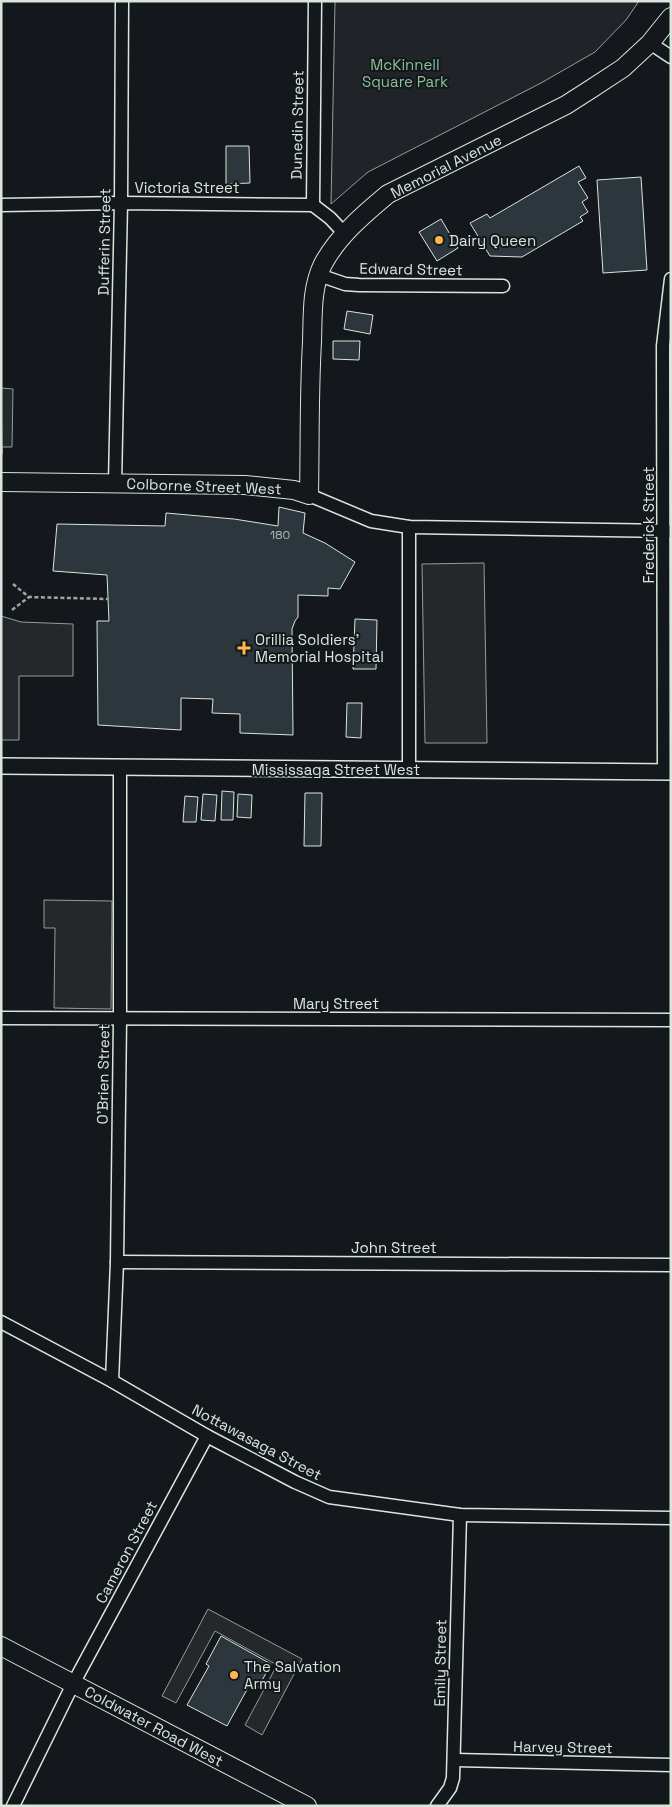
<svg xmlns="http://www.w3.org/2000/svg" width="672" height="1807" viewBox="0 0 672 1807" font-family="'Space Grotesk',sans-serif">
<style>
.green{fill:#202428;stroke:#939e99}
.parking{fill:#24282b;stroke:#939e99}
.building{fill:#2c363c;stroke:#d8e6dc}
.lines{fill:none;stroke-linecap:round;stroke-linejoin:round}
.minor-casing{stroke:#d8e6dc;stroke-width:15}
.tertiary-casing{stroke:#d8e6dc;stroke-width:18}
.secondary-casing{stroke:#d8e6dc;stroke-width:20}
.path{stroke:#9da8a2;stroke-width:2.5;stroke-dasharray:4 2.5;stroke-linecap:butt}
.minor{stroke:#14181c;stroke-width:12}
.tertiary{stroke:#14181c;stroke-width:15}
.secondary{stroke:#14181c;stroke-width:18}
.poi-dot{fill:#ffb74d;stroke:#14181c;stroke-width:2}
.labels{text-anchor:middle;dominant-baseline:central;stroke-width:4;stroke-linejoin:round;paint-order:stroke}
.number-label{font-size:12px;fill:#adbab4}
.park-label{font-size:15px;fill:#8ac095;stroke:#14181c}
.street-label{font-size:15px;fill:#d8e6dc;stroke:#14181c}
.poi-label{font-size:15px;fill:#d8e6dc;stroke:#14181c;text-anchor:start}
</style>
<rect width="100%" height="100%" fill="#14181c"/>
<polygon class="green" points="335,1 639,1 626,20 595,52 541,83 368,172 331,204"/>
<g class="parking">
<polygon points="1,388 13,389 12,447 2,447 2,454"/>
<polygon points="484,563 487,743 425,743 422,564"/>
<polygon points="1,616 21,622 73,624 73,676 19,676 19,740 1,740"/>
<polygon points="44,900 112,901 111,1009 54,1008 55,928 44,928"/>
<polygon points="208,1609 302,1659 262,1735 245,1725 277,1665 215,1631 176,1703 162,1696"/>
</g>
<g class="building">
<polygon points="226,146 249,146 250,183 226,184"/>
<polygon points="579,166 586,178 578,182 588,198 582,202 588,212 580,217 583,221 522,257 490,256 470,223 487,214 490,218"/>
<polygon points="641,177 647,270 603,273 597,180"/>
<polygon points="441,219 458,248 437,261 419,232"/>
<polygon points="347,311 373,315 370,334 344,329"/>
<polygon points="333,341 360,341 359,360 333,359"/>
<polygon points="279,507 305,513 303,533 325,543 355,562 340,589 328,588 328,596 298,595 298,617 295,621 292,629 293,735 240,733 240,714 212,713 213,699 181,698 181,730 98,725 97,621 109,621 107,575 53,571 57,524 165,526 166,513 234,519 278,526"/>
<polygon points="355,619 377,620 376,669 353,669"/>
<polygon points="347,703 362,703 361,738 346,737"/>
<polygon points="222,791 234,792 233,820 221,820"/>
<polygon points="305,793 322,793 321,846 304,846"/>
<polygon points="203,794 217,795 215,821 201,820"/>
<polygon points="238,794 252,795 251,818 237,817"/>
<polygon points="185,796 198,797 196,822 183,822"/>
<polygon points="221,1636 271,1664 258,1688 250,1684 227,1726 187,1705 209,1666 206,1664"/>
</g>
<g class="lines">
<defs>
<g id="minor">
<polyline points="650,43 671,57"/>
<polyline points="1,205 121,203 313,205"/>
<polyline points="313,205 315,1"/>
<polyline points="313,205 330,218 345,234"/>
<polyline points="319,275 345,284 359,285 503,286"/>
<polyline points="115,483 121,203 122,1"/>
<polyline points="309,495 371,521 409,527 671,531"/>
<polyline points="409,527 409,769"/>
<polyline points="664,772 663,346 671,279"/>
<polyline points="1,1018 671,1020"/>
<polyline points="117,1262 671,1265"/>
<polyline points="1,1322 112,1381 207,1436 295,1482 329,1497 460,1515 671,1518"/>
<polyline points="112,1381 117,1262 120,1019 120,767"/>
<polyline points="455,1760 671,1765"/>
<polyline points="13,1806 73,1684 207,1436"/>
<polyline points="437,1806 450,1788 453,1778 460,1515"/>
</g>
<polyline id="tertiary" points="1,766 671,772"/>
<g id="secondary">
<path d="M1 482 245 485 294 490 309 495C310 444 309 393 312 342 313 316 311 288 323 264 338 236 364 214 388 194L566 105 591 89 623 68 650 43 671 17"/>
<polyline points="1,1646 307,1806"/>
</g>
</defs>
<use href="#minor" class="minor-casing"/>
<use href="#tertiary" class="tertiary-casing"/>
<use href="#secondary" class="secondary-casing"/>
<g class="path">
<polyline points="13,584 29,597 108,599"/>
<polyline points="12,610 29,597"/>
</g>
<use href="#minor" class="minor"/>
<use href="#tertiary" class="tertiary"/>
<use href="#secondary" class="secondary"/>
</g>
<g class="poi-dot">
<circle cx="439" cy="240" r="5"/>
<path d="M241.5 640.5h5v5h5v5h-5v5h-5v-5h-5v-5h5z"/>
<circle cx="234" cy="1675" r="5"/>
</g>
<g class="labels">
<g class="number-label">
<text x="280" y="535">180</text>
</g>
<g class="park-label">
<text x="405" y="64">McKinnell<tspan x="405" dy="17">Square Park</tspan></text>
</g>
<g class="street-label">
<text transform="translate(297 125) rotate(-89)">Dunedin Street</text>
<text transform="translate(446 166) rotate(-27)">Memorial Avenue</text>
<text x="187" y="187">Victoria Street</text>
<text transform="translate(104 242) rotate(-89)">Dufferin Street</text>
<text transform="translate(411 269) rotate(1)">Edward Street</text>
<text transform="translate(204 486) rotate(2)">Colborne Street West</text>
<text transform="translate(648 525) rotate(-90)">Frederick Street</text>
<text x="336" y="769">Mississaga Street West</text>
<text x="336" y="1003">Mary Street</text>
<text transform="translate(103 1074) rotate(-89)">O'Brien Street</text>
<text x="394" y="1247">John Street</text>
<text transform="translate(257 1442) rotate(28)">Nottawasaga Street</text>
<text transform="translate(126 1552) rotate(-62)">Cameron Street</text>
<text transform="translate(440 1663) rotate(-89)">Emily Street</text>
<text transform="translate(154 1726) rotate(28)">Coldwater Road West</text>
<text transform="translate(563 1747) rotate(1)">Harvey Street</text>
</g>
<g class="poi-label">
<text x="449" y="240">Dairy Queen</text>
<text x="255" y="639">Orillia Soldiers'<tspan x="255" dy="17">Memorial Hospital</tspan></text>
<text x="244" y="1666">The Salvation<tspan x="244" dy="17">Army</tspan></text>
</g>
</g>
<rect width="672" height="1807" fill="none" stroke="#d8e6dc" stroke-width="5"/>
</svg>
